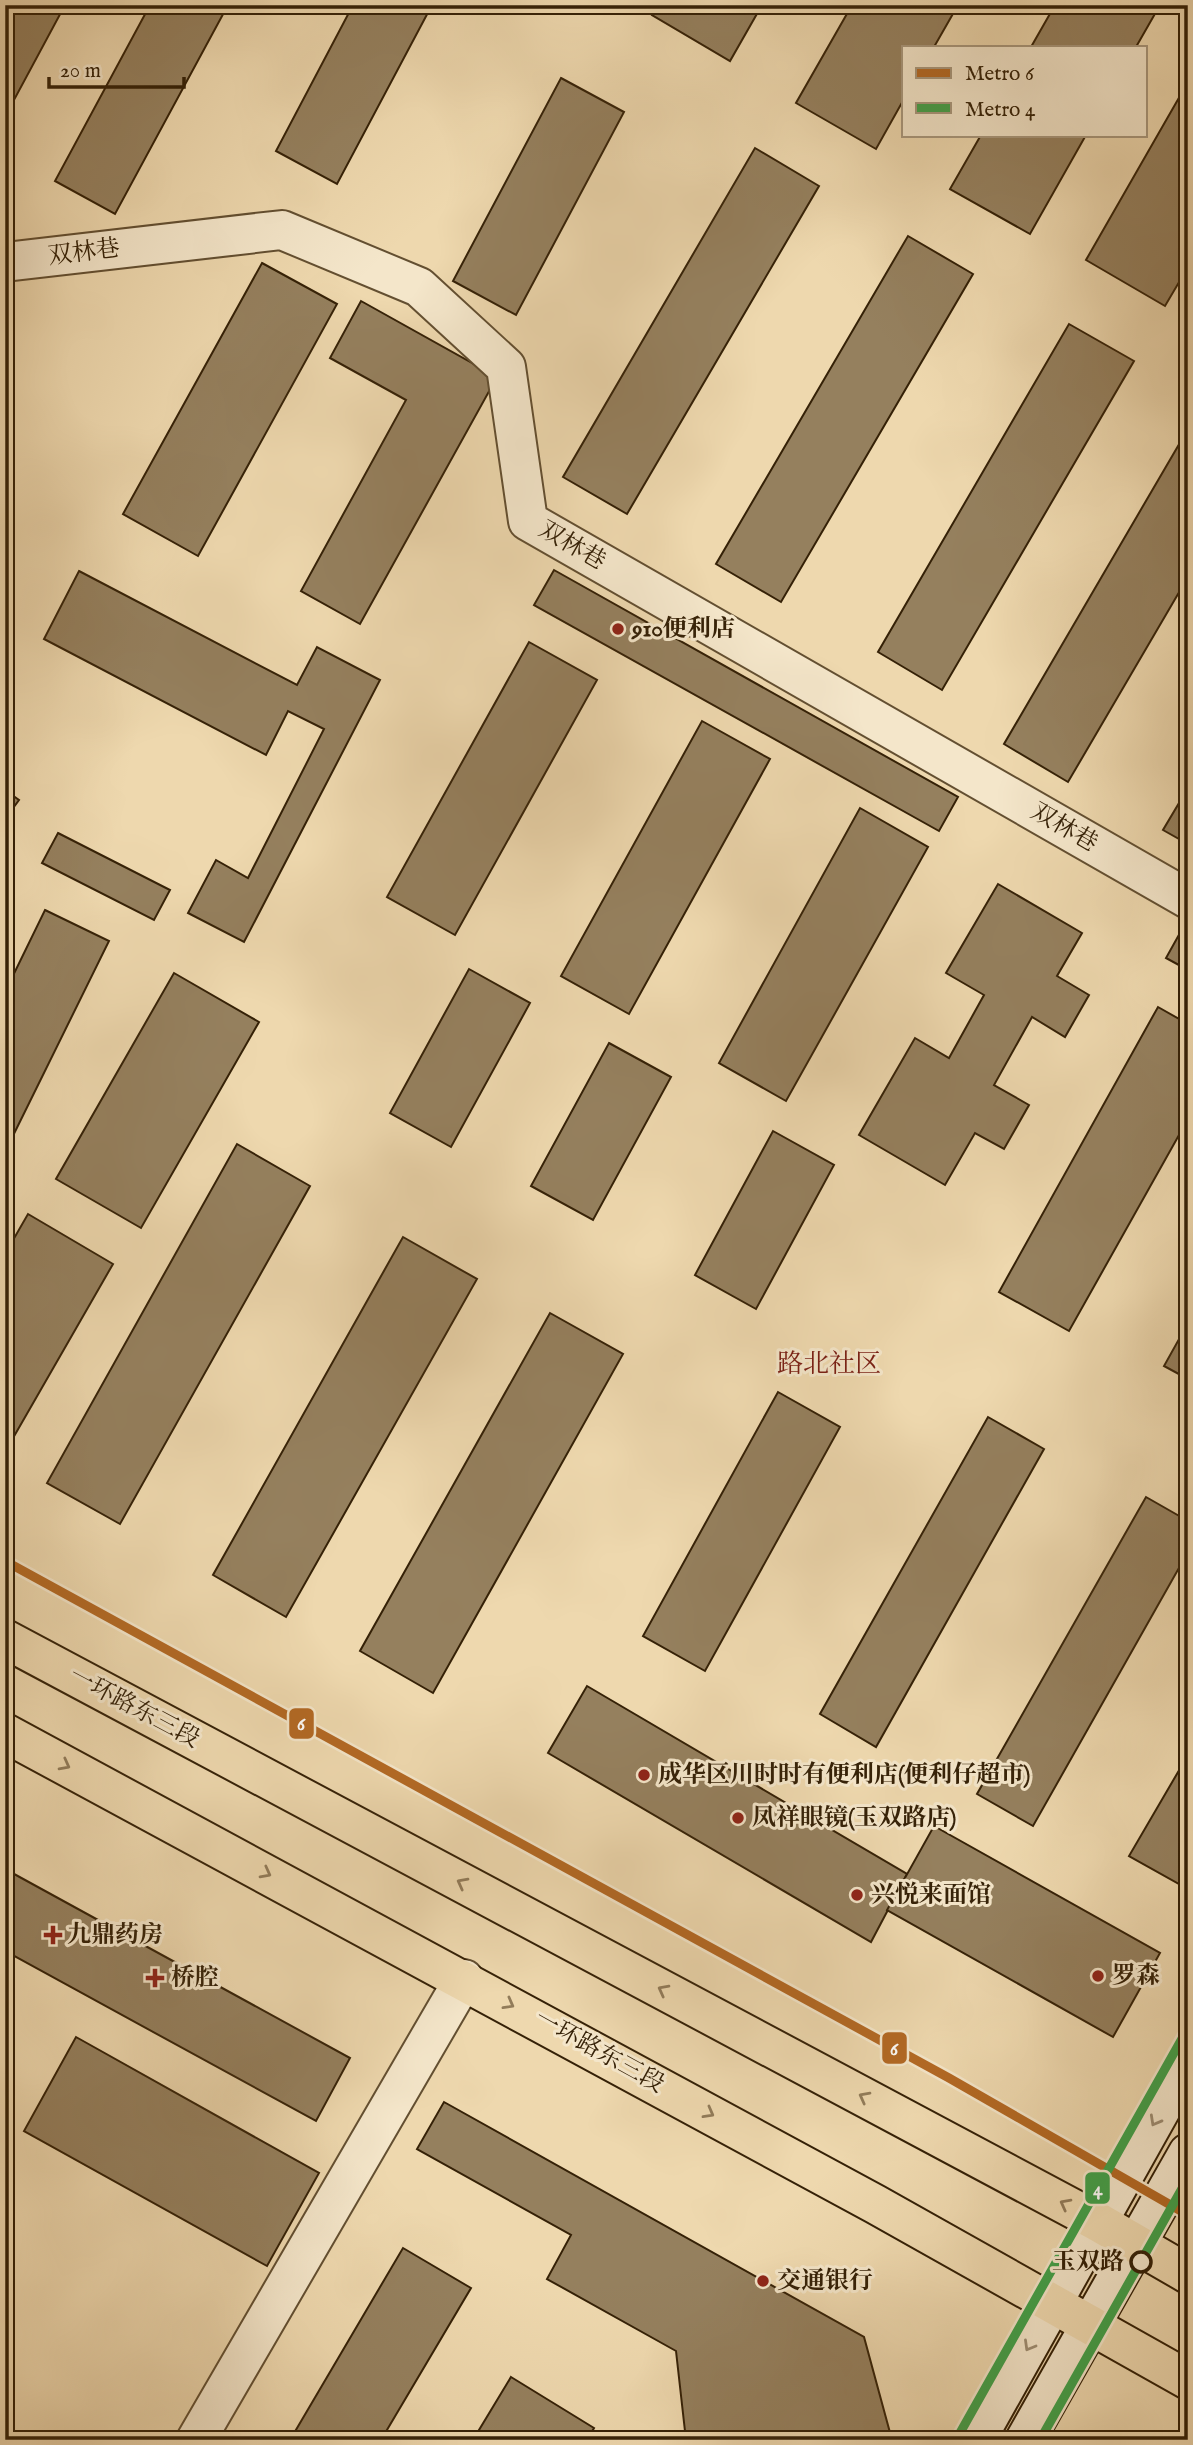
<svg xmlns="http://www.w3.org/2000/svg" width="1193" height="2445" viewBox="0 0 1193 2445" font-family="'IM FELL English','Noto Serif SC',serif">
<style>
.building{fill:#95805e;stroke:#352107;stroke-width:2}
.lines{fill:none;stroke-linecap:round;stroke-linejoin:round}
.minor-casing{stroke:#634f31;stroke-width:42}
.secondary-casing{stroke:#352107;stroke-width:42}
.primary-casing{stroke:#352107;stroke-width:42}
.minor{stroke:#f4e6ca;stroke-width:38}
.secondary{stroke:#f4e6ca;stroke-width:38}
.primary{stroke:#eed8ae;stroke-width:38}
.metro-1-casing{stroke:#f4e6ca;stroke-width:14}
.metro-2-casing{stroke:#f4e6ca;stroke-width:14}
.metro-1{stroke:#b36924;stroke-width:9}
.metro-2{stroke:#42a14a;stroke-width:9}
.oneway{stroke:#927c5a}
.oneway2{stroke:#9e8d72}
.poi-dot{fill:#8f2418;stroke:#f4e6ca;stroke-width:2.5}
.stop-dot{fill:#f4e6ca;stroke:#352107;stroke-width:3.5}
.labels{text-anchor:middle;dominant-baseline:central;stroke-width:6;stroke-linejoin:round;paint-order:stroke}
.street-label{font-size:24px;fill:#352107;stroke:#f4e6ca}
.poi-label{font-size:24px;font-weight:bold;fill:#352107;stroke:#f4e6ca;text-anchor:start}
.stop-label{font-size:24px;font-weight:bold;fill:#352107;stroke:#f4e6ca;text-anchor:end}
.neighbourhood-label{font-size:26px;fill:#7a1f14;stroke:#f4e6ca}
.line-badge{stroke:#f4e6ca;stroke-width:2.5}
.badge-label{font-size:19px;text-anchor:middle;font-weight:bold;fill:#fff}
</style>
<rect width="100%" height="100%" fill="#eed8ae"/>
<filter id="stains"><feTurbulence type="fractalNoise" baseFrequency=".00286" numOctaves="4"/><feColorMatrix values="0 0 0 0 .2 0 0 0 0 .09 0 0 0 0 .02 0 0 0 .5 -.17"/></filter>
<radialGradient id="worn" r=".72"><stop offset=".6" stop-color="#630" stop-opacity="0"/><stop offset="1" stop-color="#630" stop-opacity=".3"/></radialGradient>
<g class="building">
<polygon points="5,5 65,5 14,100 5,95"/>
<polygon points="150,5 228,5 115,214 55,181"/>
<polygon points="353,5 432,5 337,184 276,151"/>
<polygon points="657,5 762,5 730,61 652,15"/>
<polygon points="852,5 958,5 934,47 904,47 904,99 876,149 796,103"/>
<polygon points="1055,5 1160,5 1136,47 1031,47"/>
<polygon points="561,78 624,112 516,315 453,281"/>
<polygon points="1188,82 1188,267 1165,306 1086,260"/>
<polygon points="981,135 1086,135 1030,234 950,189"/>
<polygon points="755,148 819,186 627,514 563,477"/>
<polygon points="908,236 973,274 781,602 716,564"/>
<polygon points="262,263 337,304 198,556 123,514"/>
<polygon points="361,301 497,377 360,624 301,591 406,400 330,358"/>
<polygon points="1069,324 1134,361 942,690 878,652"/>
<polygon points="1188,429 1188,577 1068,782 1004,744"/>
<polygon points="554,570 958,797 939,831 534,605"/>
<polygon points="79,571 297,685 317,647 380,680 244,942 188,913 216,860 248,878 324,729 288,711 266,755 44,639"/>
<polygon points="529,642 597,680 455,935 387,897"/>
<polygon points="702,721 770,759 629,1014 561,976"/>
<polygon points="1188,788 1188,844 1163,830"/>
<polygon points="5,790 19,800 5,819"/>
<polygon points="860,808 928,847 786,1101 719,1063"/>
<polygon points="58,833 170,890 154,920 42,863"/>
<polygon points="998,884 1082,933 1057,976 1089,995 1065,1037 1032,1017 994,1085 1029,1105 1004,1149 975,1133 945,1185 859,1135 915,1038 949,1058 984,995 946,973"/>
<polygon points="45,910 109,941 5,1152 5,992"/>
<polygon points="1185,924 1188,926 1188,970 1166,958"/>
<polygon points="469,969 530,1003 451,1147 390,1113"/>
<polygon points="174,973 259,1022 141,1228 56,1179"/>
<polygon points="1158,1007 1188,1024 1188,1119 1069,1331 999,1292"/>
<polygon points="609,1043 671,1077 593,1220 531,1186"/>
<polygon points="773,1131 834,1165 756,1309 695,1275"/>
<polygon points="237,1144 310,1186 120,1524 47,1483"/>
<polygon points="28,1214 113,1264 5,1452 5,1254"/>
<polygon points="403,1237 477,1279 286,1617 213,1575"/>
<polygon points="550,1313 623,1354 433,1693 360,1651"/>
<polygon points="1188,1323 1188,1379 1164,1366"/>
<polygon points="778,1392 840,1427 705,1671 643,1636"/>
<polygon points="988,1417 1044,1449 876,1747 820,1714"/>
<polygon points="1146,1497 1188,1521 1188,1552 1033,1826 977,1794"/>
<polygon points="587,1686 907,1874 871,1942 548,1753"/>
<polygon points="1188,1755 1188,1889 1129,1856"/>
<polygon points="934,1826 1160,1953 1113,2037 887,1910"/>
<polygon points="5,1869 350,2058 316,2121 5,1951"/>
<polygon points="76,2037 319,2173 267,2266 24,2131"/>
<polygon points="444,2102 864,2337 892,2440 686,2440 676,2351 547,2279 571,2235 417,2149"/>
<polygon points="403,2248 471,2288 381,2440 290,2440"/>
<polygon points="511,2377 594,2428 587,2440 484,2440 476,2435"/>
</g>
<g class="lines">
<defs>
<g id="minor">
<polyline points="5,262 282,230 419,287 506,367 528,521 1188,899"/>
<polyline points="196,2440 464,1979"/>
</g>
<g id="secondary">
<polyline points="976,2440 1188,2061"/>
<polyline points="1025,2440 1188,2153"/>
</g>
<g id="primary">
<polyline points="5,1639 1098,2222 1188,2274"/>
<polyline points="5,1733 875,2204 1188,2380"/>
</g>
</defs>
<use href="#minor" class="minor-casing"/>
<use href="#secondary" class="secondary-casing"/>
<use href="#primary" class="primary-casing"/>
<use href="#minor" class="minor"/>
<use href="#secondary" class="secondary"/>
<use href="#primary" class="primary"/>
<defs>
<polyline id="metro-1" points="5,1561 949,2078 1188,2215"/>
<g id="metro-2">
<polyline points="956,2440 1188,2028"/>
<polyline points="1040,2440 1188,2178"/>
</g>
</defs>
<use href="#metro-1" class="metro-1-casing"/>
<use href="#metro-2" class="metro-2-casing"/>
<use href="#metro-1" class="metro-1"/>
<use href="#metro-2" class="metro-2"/>
</g>
<defs><path id="oneway-chevron" d="M-2-3.5L2.5 0L-2 3.5" fill="none" stroke-width="1.6" stroke-linecap="round" stroke-linejoin="round" transform="scale(1.75)"/></defs>
<g class="oneway">
<use href="#oneway-chevron" transform="translate(65 1765) rotate(28)"/>
<use href="#oneway-chevron" transform="translate(266 1873) rotate(28)"/>
<use href="#oneway-chevron" transform="translate(462 1883) rotate(-152)"/>
<use href="#oneway-chevron" transform="translate(663 1990) rotate(-152)"/>
<use href="#oneway-chevron" transform="translate(509 2004) rotate(29)"/>
<use href="#oneway-chevron" transform="translate(864 2097) rotate(-152)"/>
<use href="#oneway-chevron" transform="translate(709 2113) rotate(29)"/>
<use href="#oneway-chevron" transform="translate(1065 2204) rotate(-152)"/>
</g>
<g class="oneway2">
<use href="#oneway-chevron" transform="translate(1155 2121) rotate(119)"/>
<use href="#oneway-chevron" transform="translate(1029 2346) rotate(120)"/>
</g>
<g class="poi-dot">
<circle cx="618" cy="629" r="7"/>
<circle cx="644" cy="1775" r="7"/>
<circle cx="738" cy="1818" r="7"/>
<circle cx="857" cy="1895" r="7"/>
<path d="M49.5 1924.5h7v7h7v7h-7v7h-7v-7h-7v-7h7z"/>
<circle cx="1098" cy="1976" r="7"/>
<path d="M151.5 1967.5h7v7h7v7h-7v7h-7v-7h-7v-7h7z"/>
<circle cx="763" cy="2281" r="7"/>
</g>
<circle class="stop-dot" cx="1141" cy="2262" r="10"/>
<g class="labels">
<g class="street-label">
<text transform="translate(84 253) rotate(-7)">双林巷</text>
<text transform="translate(572 546) rotate(30)">双林巷</text>
<text transform="translate(1064 828) rotate(30)">双林巷</text>
<text transform="translate(134 1708) rotate(28)">一环路东三段</text>
<text transform="translate(599 2052) rotate(29)">一环路东三段</text>
</g>
<g class="poi-label">
<text x="632" y="629">910便利店</text>
<text x="658" y="1775">成华区川时时有便利店(便利仔超市)</text>
<text x="752" y="1818">凤祥眼镜(玉双路店)</text>
<text x="871" y="1895">兴悦来面馆</text>
<text x="67" y="1935">九鼎药房</text>
<text x="1112" y="1976">罗森</text>
<text x="171" y="1978">桥腔</text>
<text x="777" y="2281">交通银行</text>
</g>
<g class="stop-label">
<text x="1124" y="2262">玉双路</text>
</g>
<g class="neighbourhood-label">
<text x="829" y="1364">路北社区</text>
</g>
</g>
<g class="line-badge">
<rect x="288" y="1707" width="27" height="33" rx="7" fill="#b36924"/>
<rect x="881" y="2031" width="27" height="34" rx="7" fill="#b36924"/>
<rect x="1084" y="2171" width="27" height="34" rx="7" fill="#42a14a"/>
</g>
<g class="badge-label">
<text x="301" y="1730">6</text>
<text x="894" y="2055">6</text>
<text x="1098" y="2195">4</text>
</g>
<rect width="1193" height="2445" fill="none" stroke="#eed8ae" stroke-width="28"/>
<rect x="7" y="7" width="1179" height="2431" fill="none" stroke="#352107" stroke-width="3.5"/>
<rect x="14" y="14" width="1165" height="2417" fill="none" stroke="#352107" stroke-width="2"/>
<rect x="902" y="46" width="245" height="91" fill="#f4e6ca" stroke="#a8977c" stroke-width="2"/>
<rect x="916" y="68" width="35" height="10" fill="#b36924" stroke="#a8977c" stroke-width="2"/>
<text x="965" y="80" font-size="21" fill="#352107">Metro 6</text>
<rect x="916" y="103" width="35" height="10" fill="#42a14a" stroke="#a8977c" stroke-width="2"/>
<text x="965" y="116" font-size="21" fill="#352107">Metro 4</text>
<path d="M49 77v10h135v-10" fill="none" stroke="#352107" stroke-width="3.5"/>
<text x="60" y="77" font-size="21" fill="#352107" stroke="#f4e6ca" stroke-width="5" paint-order="stroke">20 m</text>
<rect width="100%" height="100%" filter="url(#stains)"/>
<rect width="100%" height="100%" fill="url(#worn)"/>
</svg>
